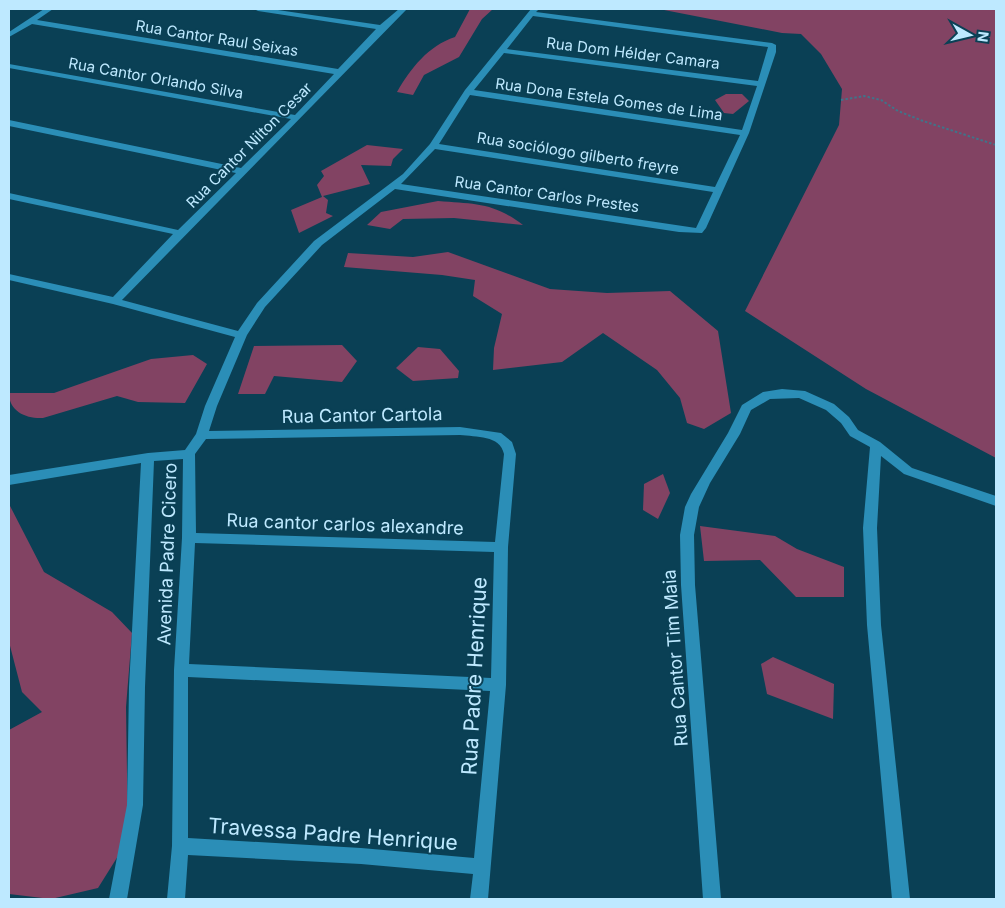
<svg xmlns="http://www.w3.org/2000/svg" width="1005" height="908" viewBox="0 0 1005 908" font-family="Inter,sans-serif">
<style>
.green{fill:#824363}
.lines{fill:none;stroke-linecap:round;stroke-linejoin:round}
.path{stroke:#417389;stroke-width:2;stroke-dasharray:2.5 2;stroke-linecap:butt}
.minor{fill:#2b8eb7;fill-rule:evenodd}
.labels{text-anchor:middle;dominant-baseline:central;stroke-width:4;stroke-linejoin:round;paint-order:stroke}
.far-street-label{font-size:15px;fill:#bee9ff;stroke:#0a4055}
.street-label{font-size:18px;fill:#bee9ff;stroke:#0a4055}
.near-street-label{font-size:21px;fill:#bee9ff;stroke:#0a4055}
</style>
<rect width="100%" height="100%" fill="#0a4055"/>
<g class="green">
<path d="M470 9H493L482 19 459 57 424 75 413 95 397 92C411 68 428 46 455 37Z"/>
<polygon points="659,9 996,9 996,458 866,389 745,311 839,125 842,89 821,54 801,34 782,33"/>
<polygon points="726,94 742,94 749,101 733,114 724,113 715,100"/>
<polygon points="367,145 403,149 393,159 391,166 361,165 370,184 323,196 328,200 326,213 333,216 299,233 291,210 322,197 317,185 324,176 321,171"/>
<path d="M438 201C474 204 493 202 523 225L454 218 403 219 390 229 367 225 381 212Z"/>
<polygon points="448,252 550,289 607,293 670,291 718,331 731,413 704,429 687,423 680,398 657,370 603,333 562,362 493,370 494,348 502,314 473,296 475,280 442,275 344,267 348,253 413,257"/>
<polygon points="342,345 357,361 342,382 274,376 265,394 238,394 254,346"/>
<polygon points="418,347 440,349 459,371 458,378 413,381 396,368"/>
<path d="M193 355 207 364 185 403 138 402 117 396 43 418C27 419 9 412 9 393H54L151 359Z"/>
<polygon points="663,474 670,493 658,519 643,510 644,484"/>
<polygon points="9,504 44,572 112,612 132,633 126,707 128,840 98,888 51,899 9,894 9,730 42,712 22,692 9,642"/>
<polygon points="700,526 775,536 797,549 844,567 844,597 796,597 760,560 704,561"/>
<polygon points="773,657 834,684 833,719 767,694 761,664"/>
</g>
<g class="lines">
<polyline class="path" points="841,100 864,96 881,100 898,111 923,121 996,145"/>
<g class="minor">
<path d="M44 9H53L37 20 338 69 376 29 258 11 254 9H271L380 25 399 9H407L122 300 238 331 257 303 314 241 403 174 430 144 465 90 531 9H539L536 12 772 43 776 45V52L749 133 706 228 702 233 679 232 395 189 322 245 265 307 247 335 217 406 209 431 460 427 501 433 512 442 516 454 508 547 506 685 488 899H470L473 874 361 864 188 855 185 899H167L172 846 174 670 182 538 183 459 154 461 145 687 143 805 127 899H109L127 805 129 687 141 463 9 485V475L148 453 185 450 196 434 205 406 235 337 113 304 9 280V274L113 297 173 234 9 199V193L178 230 236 173 9 126V120L241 168 291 119 9 68V64L295 115 334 74 32 24 9 37V32ZM533 16 768 47 758 81 507 49ZM504 53 757 86 742 130 474 90ZM470 95 740 135 715 187 439 144ZM435 149 713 192 696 228 401 184ZM460 435C476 437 500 435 504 454L495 542 196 533 195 454 206 439ZM195 543 494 552 491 678 189 664ZM188 677 490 691 474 858 361 848 188 838Z"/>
<polygon points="782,389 805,391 834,404 849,417 858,430 880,442 912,468 996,496 996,506 904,474 881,456 877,528 881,625 910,899 892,899 867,625 863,528 870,447 850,436 841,423 826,410 799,398 770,399 751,410 740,434 710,483 699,507 694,535 695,585 721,899 703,899 681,585 680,535 685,507 691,494 728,433 742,405 763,392"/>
</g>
</g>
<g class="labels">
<g class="far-street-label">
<text transform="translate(217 38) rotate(9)">Rua Cantor Raul Seixas</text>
<text transform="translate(633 53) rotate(7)">Rua Dom Hélder Camara</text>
<text transform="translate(156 78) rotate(10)">Rua Cantor Orlando Silva</text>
<text transform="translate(609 99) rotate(8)">Rua Dona Estela Gomes de Lima</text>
<text transform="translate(249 145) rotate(-45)">Rua Cantor Nilton Cesar</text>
<text transform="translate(578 153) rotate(9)">Rua sociólogo gilberto freyre</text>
<text transform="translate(547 194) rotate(8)">Rua Cantor Carlos Prestes</text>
</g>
<g class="street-label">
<text transform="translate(362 415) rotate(-1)">Rua Cantor Cartola</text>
<text transform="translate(345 524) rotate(2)">Rua cantor carlos alexandre</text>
<text transform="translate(167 554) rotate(-88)">Avenida Padre Cicero</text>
<text transform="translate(675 658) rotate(-94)">Rua Cantor Tim Maia</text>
</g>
<g class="near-street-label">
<text transform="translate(474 676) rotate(-87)">Rua Padre Henrique</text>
<text transform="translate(333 834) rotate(4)">Travessa Padre Henrique</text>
</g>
</g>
<rect width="1005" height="908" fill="none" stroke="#bee9ff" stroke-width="20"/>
<g transform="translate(970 35) rotate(98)" stroke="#0a4055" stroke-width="4" paint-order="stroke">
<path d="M0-4L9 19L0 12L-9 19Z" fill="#bee9ff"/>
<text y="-8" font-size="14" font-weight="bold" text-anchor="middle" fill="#bee9ff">N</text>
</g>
</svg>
